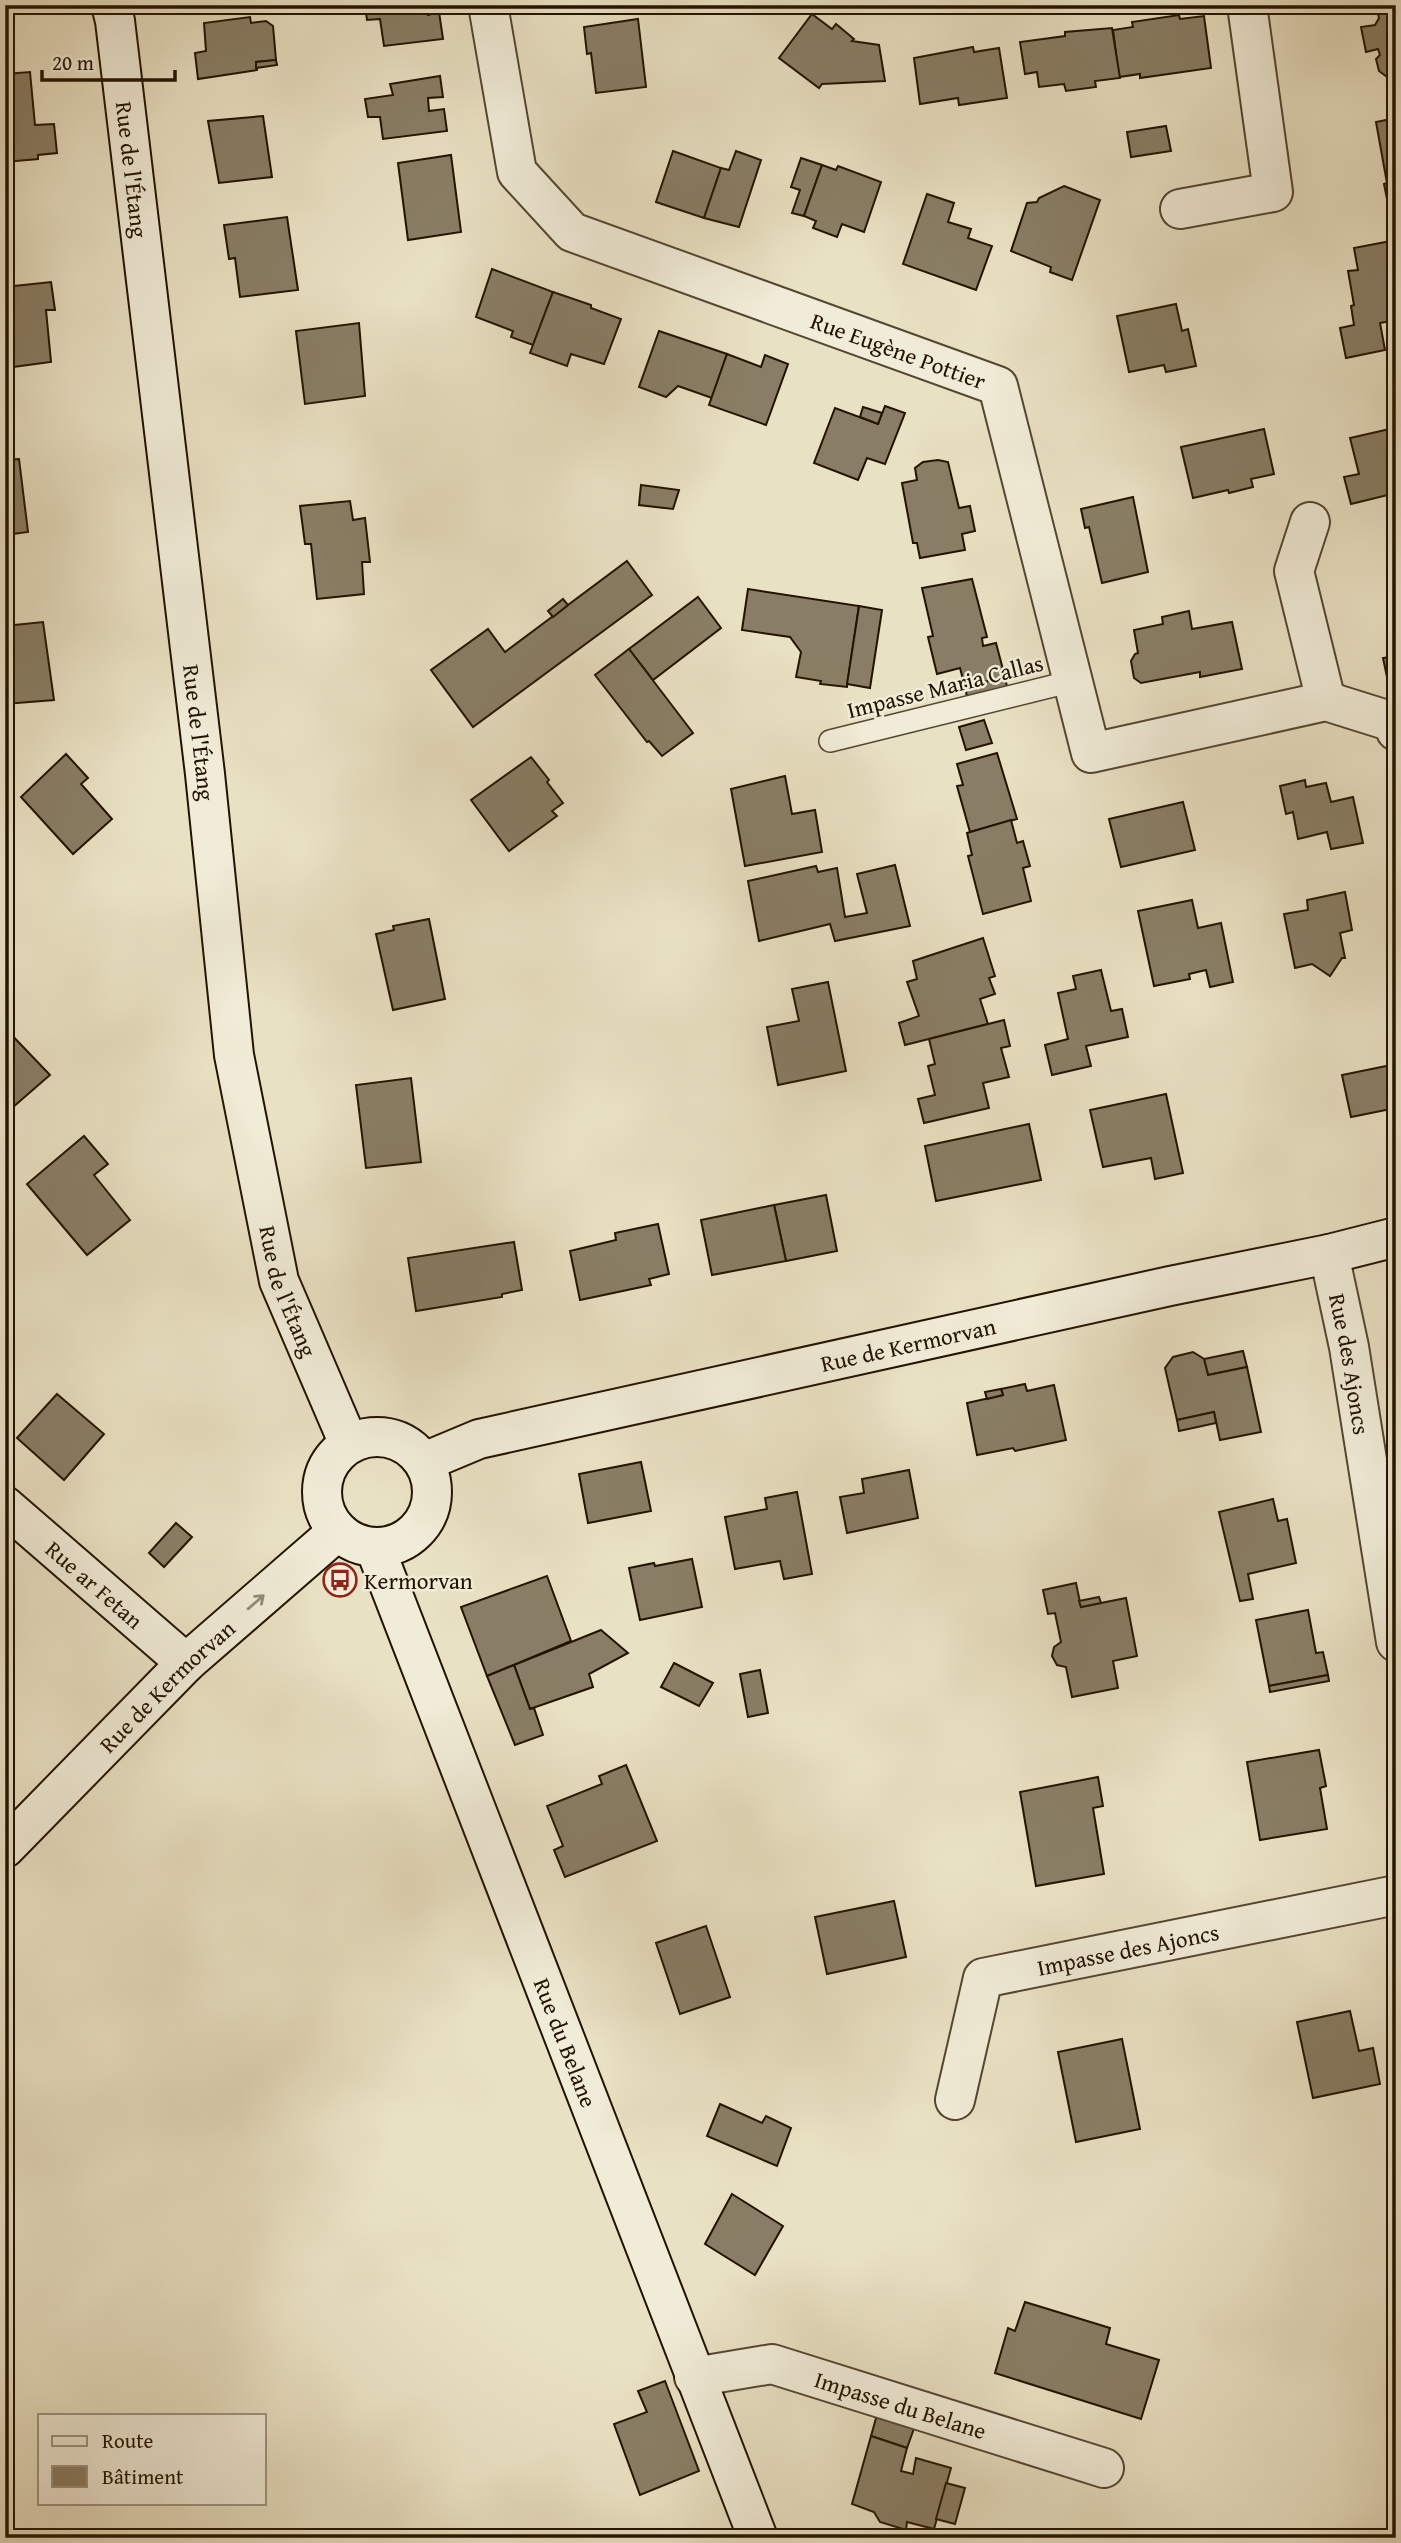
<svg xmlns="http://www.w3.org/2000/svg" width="1401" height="2543" viewBox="0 0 1401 2543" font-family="'Gentium Book Plus',serif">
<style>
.building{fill:#897e65;stroke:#221300;stroke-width:2}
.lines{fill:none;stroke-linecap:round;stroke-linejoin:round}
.lane-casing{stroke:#544631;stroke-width:24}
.street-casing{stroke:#544631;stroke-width:42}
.secondary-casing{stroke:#221300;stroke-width:42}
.lane{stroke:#f1ecd8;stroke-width:21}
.street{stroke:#f1ecd8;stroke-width:38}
.secondary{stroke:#f1ecd8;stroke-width:38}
.oneway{stroke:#948a77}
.labels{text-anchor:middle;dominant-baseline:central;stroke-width:5;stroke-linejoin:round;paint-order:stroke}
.street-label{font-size:23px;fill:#221300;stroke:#f1ecd8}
.poi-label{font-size:23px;fill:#221300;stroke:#f1ecd8;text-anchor:start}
</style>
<rect width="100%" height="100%" fill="#e9e1c3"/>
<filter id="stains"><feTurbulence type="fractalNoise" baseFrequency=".00286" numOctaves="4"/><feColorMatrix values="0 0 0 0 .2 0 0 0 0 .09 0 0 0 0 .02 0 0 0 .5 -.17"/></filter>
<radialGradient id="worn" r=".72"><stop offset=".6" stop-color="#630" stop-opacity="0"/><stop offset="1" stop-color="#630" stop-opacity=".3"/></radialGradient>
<g class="building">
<polygon points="365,5 427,5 428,15 439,12 443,39 384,46 380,19 367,20"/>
<polygon points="1376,5 1396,5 1396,75 1387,77 1379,71 1376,59 1380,55 1378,49 1366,52 1361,27 1375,25 1379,18"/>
<polygon points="812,14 832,29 836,24 854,39 852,41 879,45 885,81 822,84 819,88 779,58"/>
<polygon points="1179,15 1180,19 1204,16 1211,68 1140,78 1140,74 1119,77 1113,30 1133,27 1132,22"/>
<polygon points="250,17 251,23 266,21 273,26 276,60 256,62 257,70 198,79 195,53 206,51 204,23"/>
<polygon points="638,19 646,87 596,93 591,53 587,54 584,27"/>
<polygon points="1112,28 1120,78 1095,81 1096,87 1066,91 1064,84 1039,87 1037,72 1025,74 1020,42 1065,36 1065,32"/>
<polygon points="973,47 974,52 999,48 1007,98 959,105 958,98 920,104 914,58"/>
<polygon points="276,60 277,65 256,68 256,62"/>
<polygon points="30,72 35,125 54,124 57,153 38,155 38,159 5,162 5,74"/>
<polygon points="440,76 443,97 428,98 429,111 444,109 447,131 383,139 380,117 368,117 365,99 393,95 390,84"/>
<polygon points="263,116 272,177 219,183 208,121"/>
<polygon points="1396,118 1396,213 1390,214 1384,184 1387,183 1376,122"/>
<polygon points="1166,126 1171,151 1131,157 1127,132"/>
<polygon points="673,151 721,168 704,218 656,202"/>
<polygon points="736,151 761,160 739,227 704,218 721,168 729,170"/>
<polygon points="451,155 461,232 408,240 398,163"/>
<polygon points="801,158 822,165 804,216 792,213 800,190 791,187"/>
<polygon points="822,165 836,170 838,166 881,182 864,232 842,224 837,237 813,228 816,221 804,216"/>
<polygon points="1064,186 1100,200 1072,280 1050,272 1051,267 1011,251 1027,203 1037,202 1039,198"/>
<polygon points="927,194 954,203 948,222 971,229 968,238 992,246 976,290 903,264"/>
<polygon points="287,217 298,290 240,297 235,258 229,259 224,225"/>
<polygon points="1396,240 1396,320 1380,323 1385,350 1346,358 1340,328 1354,325 1351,306 1354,305 1348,271 1358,270 1354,248"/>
<polygon points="492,269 553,292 533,345 511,337 513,331 476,317"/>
<polygon points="51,282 55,310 46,310 51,362 5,368 5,287"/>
<polygon points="553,292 591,305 591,308 621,319 604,364 571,354 567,366 530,353"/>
<polygon points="1176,304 1182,331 1188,329 1196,366 1166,372 1164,365 1129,372 1117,316"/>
<polygon points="359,323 365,396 305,404 296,331"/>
<polygon points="659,331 727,354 712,398 678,386 666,397 639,387"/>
<polygon points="727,354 761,367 765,355 788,364 766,425 709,405"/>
<polygon points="885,406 905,413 885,464 867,458 858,480 814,463 835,408 878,424"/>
<polygon points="863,407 882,413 878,424 860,417"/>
<polygon points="1394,428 1396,493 1351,504 1344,477 1359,474 1350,438"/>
<polygon points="1264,429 1274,474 1251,479 1253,487 1229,493 1228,490 1193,498 1181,447"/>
<polygon points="19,459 28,532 5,535 5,460"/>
<polygon points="938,460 948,462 959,508 970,506 975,531 962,534 965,550 920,558 917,543 913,543 902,483 917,480 915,468 923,462"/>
<polygon points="641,485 679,490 673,509 639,505"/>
<polygon points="1133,497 1148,572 1102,583 1089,527 1085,528 1081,509"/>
<polygon points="350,501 353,520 365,518 370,562 362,562 364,594 317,599 311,544 305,544 300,506"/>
<polygon points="627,561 652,595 473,727 431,670 488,629 505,652"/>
<polygon points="972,579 987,637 982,638 983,646 996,643 1005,677 965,687 960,668 937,674 928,637 933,636 922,588"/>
<polygon points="748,589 859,606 847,687 820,684 821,681 796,677 801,652 790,637 742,630"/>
<polygon points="698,597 721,628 653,680 629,649"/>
<polygon points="563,599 568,605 553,617 548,611"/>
<polygon points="859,606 882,610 870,688 847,684"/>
<polygon points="1189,611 1192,629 1232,622 1242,669 1200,677 1200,672 1141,683 1134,678 1131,661 1135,654 1138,653 1134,630 1163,624 1162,617"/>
<polygon points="43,622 54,700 5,704 5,626"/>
<polygon points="629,649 693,733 662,756 649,741 647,742 595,675"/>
<polygon points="1396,656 1396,675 1387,677 1383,658"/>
<polygon points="1005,677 1007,687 967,697 965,687"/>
<polygon points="984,720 992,743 966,750 959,727"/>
<polygon points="997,753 1017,819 970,832 957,786 963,785 957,764"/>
<polygon points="66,754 88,778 81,784 112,819 73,854 21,797"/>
<polygon points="531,757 549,780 547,782 563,803 552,811 557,816 509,851 471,800"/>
<polygon points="785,776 792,814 815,810 822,852 745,866 731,789"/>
<polygon points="1305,780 1306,787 1326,783 1331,802 1353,797 1363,843 1331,849 1327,832 1298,839 1293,812 1286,814 1280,786"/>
<polygon points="1183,802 1195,850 1121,867 1109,819"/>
<polygon points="1011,820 1017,843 1023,841 1030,866 1023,868 1031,901 983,914 968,856 972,855 967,833"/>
<polygon points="895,865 910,926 835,941 830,924 759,941 748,881 816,866 818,872 837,868 845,917 867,913 857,874"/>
<polygon points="1345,892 1352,930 1340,933 1345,958 1342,958 1330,976 1312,964 1295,968 1284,914 1308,910 1307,900"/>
<polygon points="1192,900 1198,928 1221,923 1233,982 1210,987 1206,970 1189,974 1190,979 1154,986 1138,911"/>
<polygon points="429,919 445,999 393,1010 376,934 394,930 393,926"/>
<polygon points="983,938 995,976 989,978 995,994 980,999 988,1024 905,1045 899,1023 919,1016 907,982 917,979 913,961"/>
<polygon points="1101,970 1111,1011 1122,1009 1128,1037 1086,1046 1091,1066 1052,1075 1045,1045 1068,1039 1058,993 1076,989 1073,976"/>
<polygon points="828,982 846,1071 778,1085 767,1027 799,1021 792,989"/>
<polygon points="1004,1020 1010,1046 1001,1048 1009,1077 983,1083 989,1108 924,1123 918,1099 935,1095 928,1066 935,1064 929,1039"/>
<polygon points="5,1028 50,1075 5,1114"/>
<polygon points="1396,1064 1396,1108 1351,1117 1342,1075"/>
<polygon points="411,1078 421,1162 366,1168 356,1085"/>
<polygon points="1166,1094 1183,1173 1155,1179 1151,1158 1103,1167 1090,1110"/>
<polygon points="1029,1124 1041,1180 936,1201 925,1146"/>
<polygon points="84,1136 108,1164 94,1175 130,1220 87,1255 27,1184"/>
<polygon points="826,1195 837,1251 786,1261 774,1205"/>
<polygon points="774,1205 786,1261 712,1275 701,1220"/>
<polygon points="658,1224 669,1274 649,1279 651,1285 580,1300 570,1251 616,1240 615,1233"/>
<polygon points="514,1242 522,1290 502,1294 502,1297 416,1311 408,1258"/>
<polygon points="5,1324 12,1331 5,1338"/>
<polygon points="1243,1351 1247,1367 1208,1375 1204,1359"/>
<polygon points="1193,1352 1204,1359 1208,1375 1247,1367 1261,1432 1220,1440 1214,1412 1177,1420 1165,1368 1173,1357"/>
<polygon points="1025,1384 1027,1391 1054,1385 1066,1440 1015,1451 1013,1448 977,1455 967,1403 1003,1395 1001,1389"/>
<polygon points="1001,1389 1003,1395 987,1399 985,1392"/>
<polygon points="57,1394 104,1434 64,1480 17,1438"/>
<polygon points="1214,1412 1216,1423 1179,1431 1177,1420"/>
<polygon points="641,1462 651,1511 588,1523 579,1474"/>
<polygon points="909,1470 918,1518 847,1533 840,1497 864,1493 862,1479"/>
<polygon points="797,1492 812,1574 784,1579 780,1561 735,1569 725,1517 767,1509 765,1498"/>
<polygon points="1273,1499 1278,1521 1287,1519 1296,1563 1248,1574 1253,1599 1240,1601 1219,1512"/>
<polygon points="176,1523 192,1537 164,1567 149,1553"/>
<polygon points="692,1559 702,1607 640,1620 629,1568 654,1563 655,1566"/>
<polygon points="547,1576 571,1641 487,1676 461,1607"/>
<polygon points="1076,1583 1081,1607 1126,1598 1137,1656 1113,1661 1118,1688 1072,1697 1066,1667 1057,1665 1052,1656 1054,1647 1061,1642 1055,1613 1048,1614 1043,1590"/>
<polygon points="1099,1597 1101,1603 1081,1607 1079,1601"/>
<polygon points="1308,1610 1316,1653 1323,1652 1328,1675 1269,1686 1256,1620"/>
<polygon points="601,1630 628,1653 589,1674 593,1687 530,1709 514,1665"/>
<polygon points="674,1663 713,1683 699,1706 661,1687"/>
<polygon points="514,1665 530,1709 534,1708 543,1735 515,1745 487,1676"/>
<polygon points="760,1670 768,1713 748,1717 740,1674"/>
<polygon points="1328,1675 1329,1681 1270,1692 1269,1686"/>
<polygon points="1319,1750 1326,1786 1320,1788 1327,1829 1260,1840 1247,1762"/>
<polygon points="626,1765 657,1841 565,1877 554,1850 563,1846 547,1806 602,1784 599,1776"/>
<polygon points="1098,1777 1103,1806 1093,1808 1104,1874 1036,1886 1020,1792"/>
<polygon points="894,1901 906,1957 827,1974 815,1917"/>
<polygon points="706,1926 730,1997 680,2014 656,1943"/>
<polygon points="1350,2011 1359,2051 1373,2048 1380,2084 1313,2098 1297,2022"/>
<polygon points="1122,2039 1140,2129 1076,2142 1058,2052"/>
<polygon points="720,2104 762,2123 766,2116 791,2128 777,2166 707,2136"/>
<polygon points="732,2194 783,2226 755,2275 705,2244"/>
<polygon points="1025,2302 1110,2328 1106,2344 1159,2360 1141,2419 995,2373 1008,2328 1015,2331"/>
<polygon points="665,2381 699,2471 640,2495 614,2424 647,2412 638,2391"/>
<polygon points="878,2411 916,2423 907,2448 871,2436"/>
<polygon points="871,2436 907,2448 901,2471 913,2474 916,2458 951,2468 934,2529 907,2522 906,2530 880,2522 874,2512 852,2504"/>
<polygon points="946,2483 965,2488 955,2524 936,2519"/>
</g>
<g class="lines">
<defs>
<polyline id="lane" points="830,741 1073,681"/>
<g id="street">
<path id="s1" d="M488 5 517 172 572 232 998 386 1091 753 1326 701 1393 722 1396 731"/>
<polyline points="1180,209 1273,192 1247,5"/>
<polyline points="1310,522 1294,571 1326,701"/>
<path id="s2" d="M1329 1254 1349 1347 1396 1642"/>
<path id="s3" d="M955 2100 983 1978 1396 1895"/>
<path id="s4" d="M694 2377 772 2364 1104 2468"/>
</g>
<g id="secondary">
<path id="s5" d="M111 5 115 21 205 774 234 1055 279 1281 349 1444"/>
<circle cx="377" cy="1492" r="55"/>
<path id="s6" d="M424 1462 479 1439 1170 1286 1329 1254 1396 1237"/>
<path id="s7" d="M5 1506 186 1663"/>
<path id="s8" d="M375 1548 758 2538"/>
<path id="s9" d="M5 1848 186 1663 338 1531"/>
</g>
</defs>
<use href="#lane" class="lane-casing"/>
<use href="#street" class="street-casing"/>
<use href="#secondary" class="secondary-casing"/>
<use href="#lane" class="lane"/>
<use href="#street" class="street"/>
<use href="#secondary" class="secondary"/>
</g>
<defs><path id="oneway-shaft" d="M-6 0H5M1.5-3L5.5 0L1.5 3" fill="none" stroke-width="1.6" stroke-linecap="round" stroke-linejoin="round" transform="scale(1.75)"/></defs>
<use class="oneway" href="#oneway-shaft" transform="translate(256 1602) rotate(-41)"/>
<defs>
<symbol id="bus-ring" viewBox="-11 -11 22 22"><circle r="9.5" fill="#f1ecd8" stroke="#8f2418" stroke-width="1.5"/><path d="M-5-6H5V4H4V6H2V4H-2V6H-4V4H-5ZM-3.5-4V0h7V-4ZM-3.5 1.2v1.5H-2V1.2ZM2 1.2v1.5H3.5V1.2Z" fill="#8f2418"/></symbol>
</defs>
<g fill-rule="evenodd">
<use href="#bus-ring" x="321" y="1561" width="38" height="38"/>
</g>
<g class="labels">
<g class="street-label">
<text stroke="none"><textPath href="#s5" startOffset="166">Rue de l'Étang</textPath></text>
<text stroke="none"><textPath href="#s1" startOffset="598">Rue Eugène Pottier</textPath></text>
<text transform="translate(945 686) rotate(-14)">Impasse Maria Callas</text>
<text stroke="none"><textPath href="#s5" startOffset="733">Rue de l'Étang</textPath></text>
<text stroke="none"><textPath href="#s5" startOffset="1300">Rue de l'Étang</textPath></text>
<text stroke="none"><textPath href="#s6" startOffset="499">Rue de Kermorvan</textPath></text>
<text stroke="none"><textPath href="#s2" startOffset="112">Rue des Ajoncs</textPath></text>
<text stroke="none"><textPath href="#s7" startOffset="119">Rue ar Fetan</textPath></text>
<text stroke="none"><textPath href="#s9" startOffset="229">Rue de Kermorvan</textPath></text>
<text stroke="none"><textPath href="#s3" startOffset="273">Impasse des Ajoncs</textPath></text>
<text stroke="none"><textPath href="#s8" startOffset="530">Rue du Belane</textPath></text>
<text stroke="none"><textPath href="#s4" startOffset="214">Impasse du Belane</textPath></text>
</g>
<g class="poi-label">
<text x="364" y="1580">Kermorvan</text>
</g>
</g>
<rect width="1401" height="2543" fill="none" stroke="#e9e1c3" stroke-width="28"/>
<rect x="7" y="7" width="1387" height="2529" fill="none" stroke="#221300" stroke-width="3.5"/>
<rect x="14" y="14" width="1373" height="2515" fill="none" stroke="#221300" stroke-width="2"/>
<rect x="38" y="2414" width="228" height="91" fill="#f1ecd8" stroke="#9e9582" stroke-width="2"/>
<rect x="52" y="2436" width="35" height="10" fill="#f1ecd8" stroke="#9e9582" stroke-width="2"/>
<text x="102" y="2448" font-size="21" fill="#221300">Route</text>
<rect x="52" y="2466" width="35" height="21" fill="#897e65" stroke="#9e9582" stroke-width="2"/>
<text x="102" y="2484" font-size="21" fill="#221300">Bâtiment</text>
<path d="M42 70v10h133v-10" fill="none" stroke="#221300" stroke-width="3.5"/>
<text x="52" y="70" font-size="21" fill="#221300" stroke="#f1ecd8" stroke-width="5" paint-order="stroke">20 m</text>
<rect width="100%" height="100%" filter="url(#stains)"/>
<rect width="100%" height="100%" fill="url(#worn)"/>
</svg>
